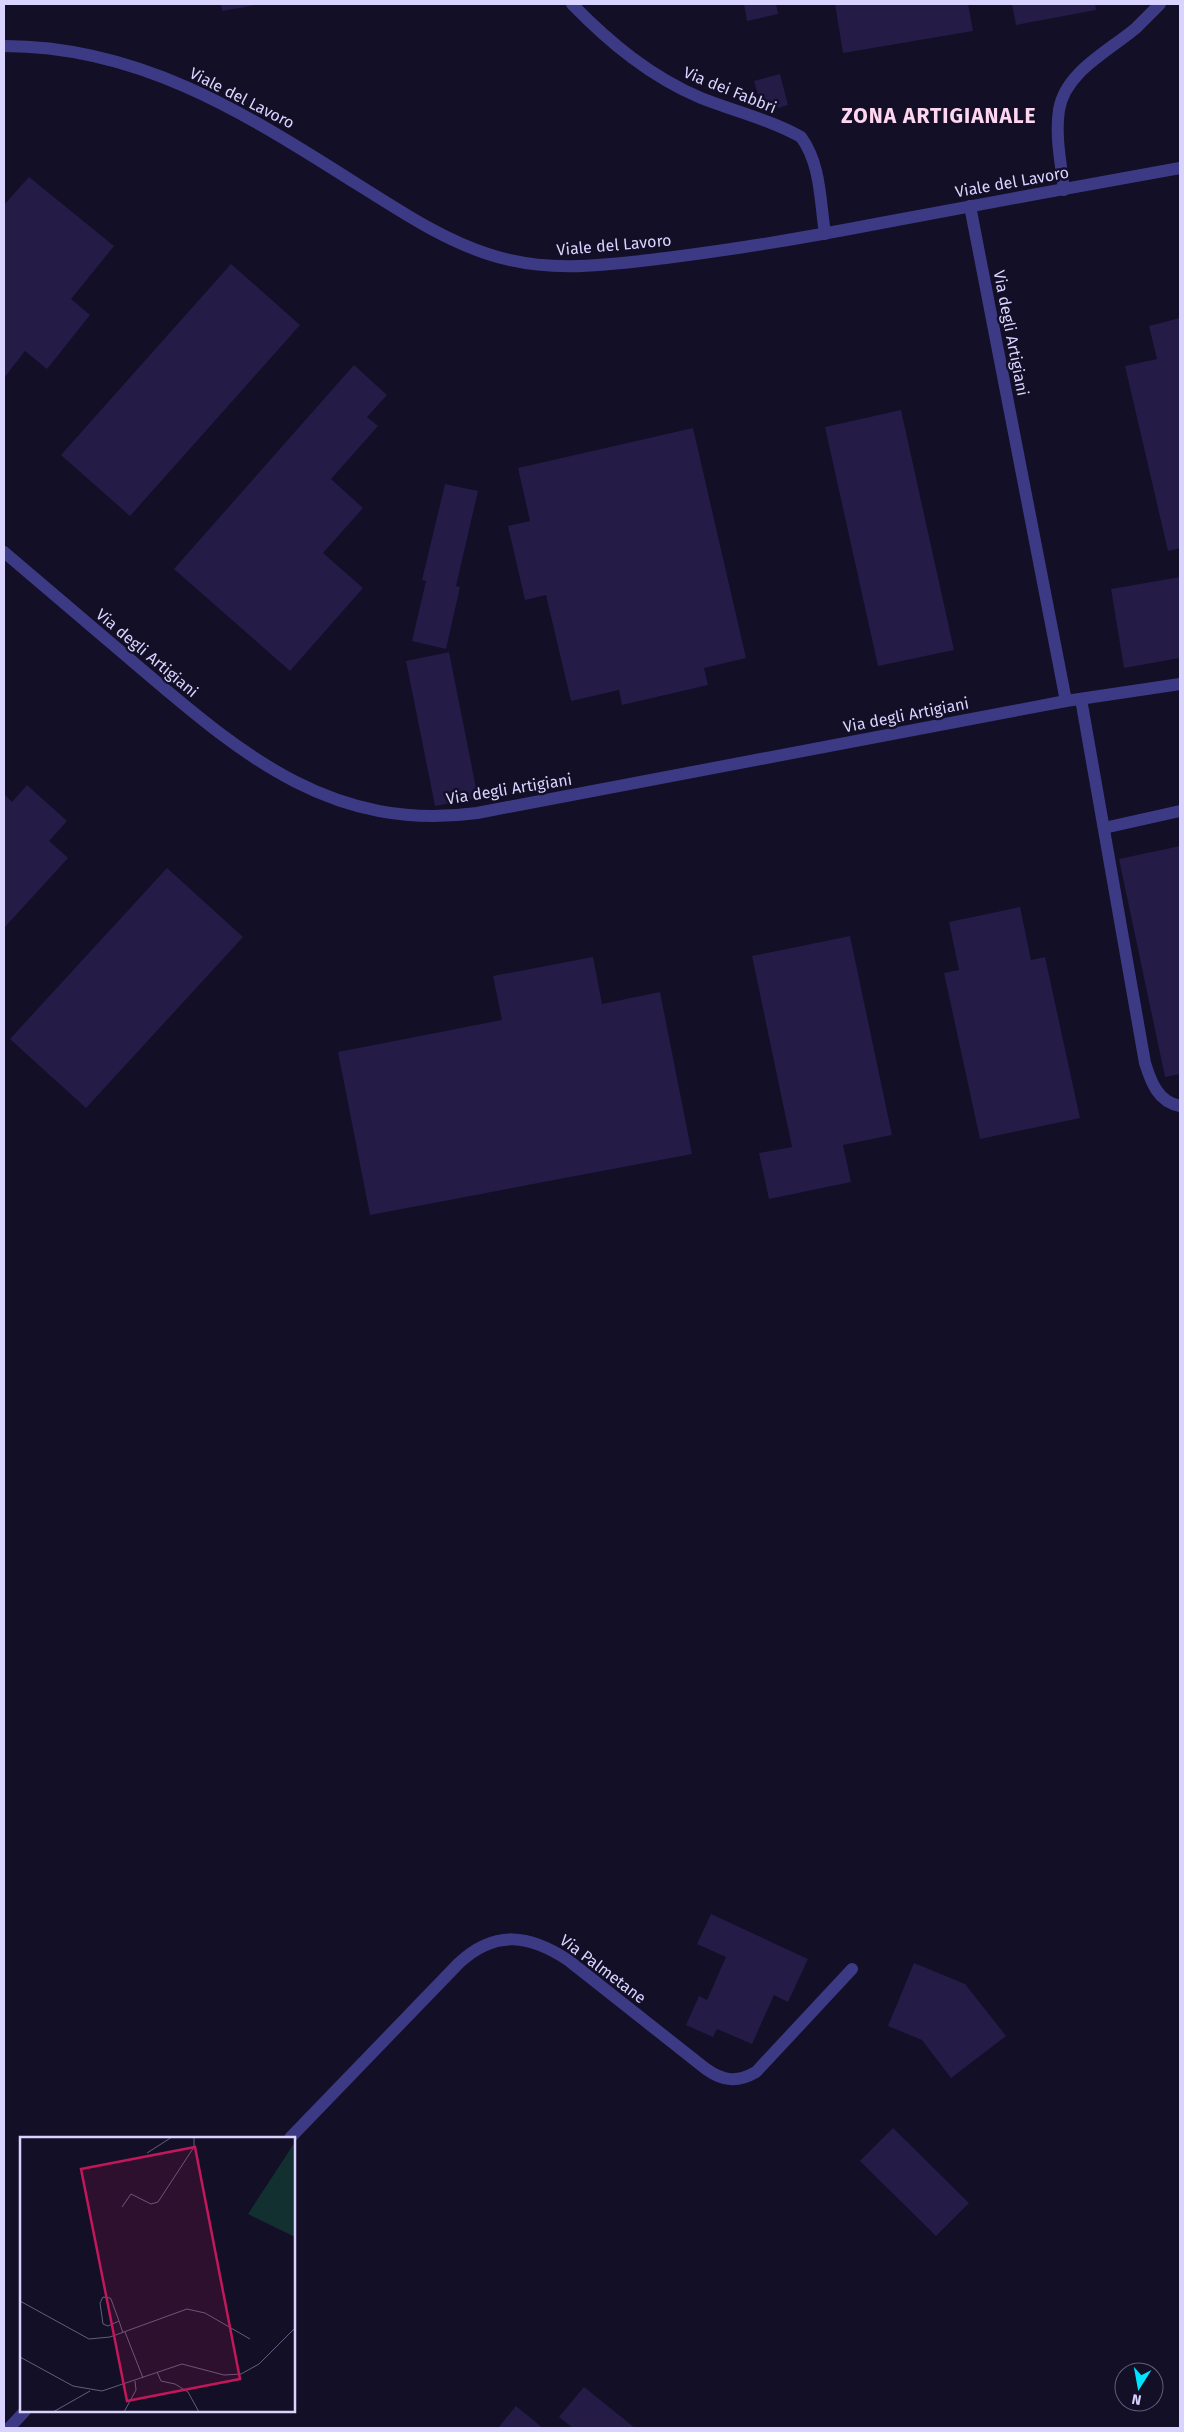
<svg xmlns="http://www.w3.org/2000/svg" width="1184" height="2432" viewBox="0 0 1184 2432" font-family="'Fira Sans',sans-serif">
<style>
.building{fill:#241b47}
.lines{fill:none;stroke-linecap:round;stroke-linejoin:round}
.service{stroke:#3d3a85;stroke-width:12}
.minor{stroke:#3d3a85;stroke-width:12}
.tertiary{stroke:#3d3a85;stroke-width:12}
.labels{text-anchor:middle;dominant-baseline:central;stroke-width:5;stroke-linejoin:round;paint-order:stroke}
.street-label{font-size:16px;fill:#d9d4ff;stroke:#130f26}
.district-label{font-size:21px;font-weight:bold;letter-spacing:1px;fill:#ffd6f0;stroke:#130f26}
.inset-road{fill:none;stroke:#625e7d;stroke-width:1}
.view{fill:#c2185b;fill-opacity:0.15;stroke:#c2185b;stroke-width:2.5}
.inset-edge{fill:none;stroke:#d9d4ff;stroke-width:2.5}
</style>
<rect width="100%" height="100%" fill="#130f26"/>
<g class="building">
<polygon points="221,4 256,4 256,5 222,11"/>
<polygon points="744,4 776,4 778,14 747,21"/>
<polygon points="835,4 968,4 973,31 843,53"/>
<polygon points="1012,4 1095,4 1096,10 1016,25"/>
<polygon points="780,74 788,105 763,112 754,81"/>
<polygon points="29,177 114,246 71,299 90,315 47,369 25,351 4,378 4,205"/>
<polygon points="231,264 300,325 130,516 61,455"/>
<polygon points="1180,318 1180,548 1168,551 1125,366 1157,359 1149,326"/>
<polygon points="354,365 387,395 367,417 378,426 331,479 363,508 323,553 363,588 290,671 174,569"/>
<polygon points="901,410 954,650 878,666 825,427"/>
<polygon points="693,428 746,658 704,668 708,685 622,705 619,690 571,701 546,595 525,600 508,526 530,521 518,468"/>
<polygon points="445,484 478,491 456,586 460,587 446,649 412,641 426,581 422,580"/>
<polygon points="1180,577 1180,658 1124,668 1111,589"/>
<polygon points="449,652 478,798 435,806 406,661"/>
<polygon points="27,785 67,821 49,841 68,858 4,928 4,794 12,802"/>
<polygon points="1180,846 1180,1074 1165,1077 1119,859"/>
<polygon points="167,868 243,937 86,1108 10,1039"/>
<polygon points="1020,907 1031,960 1045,957 1080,1118 980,1139 944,973 959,970 949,922"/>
<polygon points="850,936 892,1135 843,1145 851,1182 769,1199 759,1153 792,1147 752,956"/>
<polygon points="593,957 602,1004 660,992 692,1154 370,1215 338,1052 502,1020 493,976"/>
<polygon points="711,1914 808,1959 788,2002 774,1995 752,2044 717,2029 713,2037 686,2025 699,1996 707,2000 726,1957 697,1944"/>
<polygon points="914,1963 965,1984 1006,2036 951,2078 922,2040 888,2026"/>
<polygon points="893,2128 969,2203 936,2236 860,2161"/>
<polygon points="584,2387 635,2428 573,2428 559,2417"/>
<polygon points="516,2406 543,2428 498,2428"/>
</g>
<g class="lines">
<g class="service">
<path d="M1081 699 1145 1063C1151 1082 1158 1102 1180 1106"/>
<polyline points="1104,828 1180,811"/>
</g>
<g class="minor">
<path d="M572 4C610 43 651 77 701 98 734 111 771 120 801 137 821 164 820 201 825 234"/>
<path d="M1064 190C1061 163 1055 136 1059 110 1065 72 1109 51 1136 28 1144 20 1152 12 1160 4"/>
<polyline points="970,206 1066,701"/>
<path d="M4 552C51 592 98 632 145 672 246 758 335 832 477 813L1066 701 1180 684"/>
<path d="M290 2138 459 1963C495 1929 530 1935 568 1960L706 2069C723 2081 737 2083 756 2072L852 1969"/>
<polyline points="9,2428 25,2411"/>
</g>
<path class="tertiary" d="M4 46C141 46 246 114 357 184 399 210 441 239 488 254 547 274 606 265 666 258 738 249 809 237 881 223 981 204 1080 186 1180 168"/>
</g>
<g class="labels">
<g class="street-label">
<text transform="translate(730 90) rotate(22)">Via dei Fabbri</text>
<text transform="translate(242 98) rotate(27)">Viale del Lavoro</text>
<text transform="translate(1012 182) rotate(-10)">Viale del Lavoro</text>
<text transform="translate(614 245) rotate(-5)">Viale del Lavoro</text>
<text transform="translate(1011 333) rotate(79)">Via degli Artigiani</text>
<text transform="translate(147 653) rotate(40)">Via degli Artigiani</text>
<text transform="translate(906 715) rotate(-11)">Via degli Artigiani</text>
<text transform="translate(509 789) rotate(-9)">Via degli Artigiani</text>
<text transform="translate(603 1969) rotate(37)">Via Palmetane</text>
</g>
<g class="district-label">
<text x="939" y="116">ZONA ARTIGIANALE</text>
</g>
</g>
<g transform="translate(20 2137)">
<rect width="275" height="275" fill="#130f26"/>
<path d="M275 5V100L228 77Z" fill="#12302f"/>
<path class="inset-road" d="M127 16 152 0M102 70 111 57 131 67 138 65 174 10V0M0 164 69 202 90 200 167 172 185 176 230 202M99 184 88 189 83 187 80 166 83 160 90 161 91 162 99 184 103 196M105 195 123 241M0 220 53 249 82 254 162 227 204 238 221 237 239 227 275 191M137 235 141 244 155 247 168 255 179 275M33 275 70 254M104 275 116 253 115 244"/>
<path class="view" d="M175 10 220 242 107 264 61 32Z"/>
<rect width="275" height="275" class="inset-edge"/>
</g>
<rect width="1184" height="2432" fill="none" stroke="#d9d4ff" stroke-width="10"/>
<g transform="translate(1139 2387) rotate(191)"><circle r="24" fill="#130f26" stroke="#625e7d"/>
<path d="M0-4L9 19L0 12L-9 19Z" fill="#00e5ff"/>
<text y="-8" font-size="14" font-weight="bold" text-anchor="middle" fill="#d9d4ff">N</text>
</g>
</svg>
